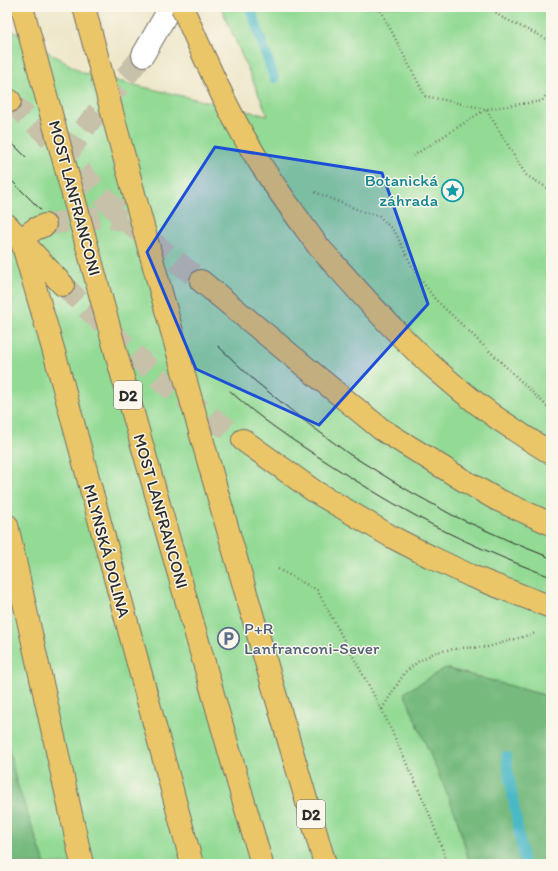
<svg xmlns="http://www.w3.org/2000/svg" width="558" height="871" viewBox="0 0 558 871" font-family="Itim,sans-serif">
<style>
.green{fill:#93da94;stroke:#5f8260}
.forest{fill:#76ba7e;stroke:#507254}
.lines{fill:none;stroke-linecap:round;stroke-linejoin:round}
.stream{stroke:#4bb8c6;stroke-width:10}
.minor-tunnel{stroke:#c7c1aa;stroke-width:22;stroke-dasharray:22 11;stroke-linecap:butt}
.major-tunnel{stroke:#c7c1aa;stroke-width:22;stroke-dasharray:22 11;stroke-linecap:butt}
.minor-casing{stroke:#6f6d63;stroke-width:24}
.major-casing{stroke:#6f6d63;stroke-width:24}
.highway-casing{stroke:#6f6d63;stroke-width:24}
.path{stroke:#6f6d63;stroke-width:2.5;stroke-dasharray:1 3;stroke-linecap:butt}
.minor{stroke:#fff;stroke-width:22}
.major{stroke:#ebc669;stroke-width:22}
.highway{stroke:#ebc669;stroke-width:22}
.tram{stroke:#2b2b2b;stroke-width:1}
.highway-bridge-casing{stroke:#6f6d63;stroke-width:24;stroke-linecap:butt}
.highway-bridge{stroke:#ebc669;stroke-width:22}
.marked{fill:#1d4ed8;fill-opacity:0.2;stroke:#1d4ed8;stroke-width:3;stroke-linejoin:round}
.labels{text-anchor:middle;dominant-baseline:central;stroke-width:3;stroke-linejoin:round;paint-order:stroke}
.shield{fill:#fbf7ec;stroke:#696865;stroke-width:1}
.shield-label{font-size:16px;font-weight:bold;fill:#2b2b2b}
.culture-label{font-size:17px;fill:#0d838f;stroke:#fbf7ec;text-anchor:end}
.street-label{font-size:17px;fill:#2b2b2b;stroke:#fbf7ec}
.service-label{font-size:17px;fill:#4e5e75;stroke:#fbf7ec;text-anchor:start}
</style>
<rect width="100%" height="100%" fill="#fbf7ec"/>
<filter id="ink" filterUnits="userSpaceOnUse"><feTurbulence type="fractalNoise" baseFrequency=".025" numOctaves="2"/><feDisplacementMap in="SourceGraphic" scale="8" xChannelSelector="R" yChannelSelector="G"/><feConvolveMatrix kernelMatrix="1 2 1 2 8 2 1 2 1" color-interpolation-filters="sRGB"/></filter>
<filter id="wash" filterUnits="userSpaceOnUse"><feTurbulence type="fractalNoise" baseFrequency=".012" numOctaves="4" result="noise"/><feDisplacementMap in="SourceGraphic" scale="16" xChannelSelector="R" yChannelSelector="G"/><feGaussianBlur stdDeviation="0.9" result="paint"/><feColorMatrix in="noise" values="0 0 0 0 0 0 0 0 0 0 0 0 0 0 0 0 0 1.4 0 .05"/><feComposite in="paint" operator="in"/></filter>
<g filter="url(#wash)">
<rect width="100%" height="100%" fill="#eee7ca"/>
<polygon class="green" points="221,7 551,7 551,697 445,668 456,815 470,864 45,864 16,781 7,742 7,27 83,73 268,116"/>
<g class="forest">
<polygon points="445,668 551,697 551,864 470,864 456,815 404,693"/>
<polygon points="7,742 16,781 45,864 7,864"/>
</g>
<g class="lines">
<g class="stream">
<polyline points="250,7 274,78"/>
<polyline points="506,756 524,864"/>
</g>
</g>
</g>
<g filter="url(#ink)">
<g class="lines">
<polyline class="minor-tunnel" points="66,156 87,125 143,55"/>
<g class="major-tunnel">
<polyline points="10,101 45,133 125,220 201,281"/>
<polyline points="45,225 87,218 107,218 125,220"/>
<polyline points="63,285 165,384 243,440"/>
</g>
<defs>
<polyline id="minor" points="143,55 167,13"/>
<g id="major">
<polyline points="7,99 10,101"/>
<polyline points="7,225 63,285"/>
<polyline points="21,239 56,359 192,864"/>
<polyline points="21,239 35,229 45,225"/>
<polyline points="201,281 381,429 463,480 496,499 551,524"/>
<polyline points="243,440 314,491 392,537 431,557 471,576 551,607"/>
</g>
<g id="highway">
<path d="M318 246C357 289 396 335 440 373 474 403 512 430 551 453"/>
<polyline points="7,525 82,864"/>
<polyline points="296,765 325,864"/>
<polyline points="238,782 262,864"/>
</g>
</defs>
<use href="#minor" class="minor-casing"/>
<use href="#major" class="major-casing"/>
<use href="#highway" class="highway-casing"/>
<g class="path">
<polyline points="379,7 425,96 486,109 542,101 551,88"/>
<polyline points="490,7 501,17 551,41"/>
<polyline points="413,156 486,109 526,175 551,190"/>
<polyline points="315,192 361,211 379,216 395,232 414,270 435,299 551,410"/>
<polyline points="278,569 317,590 382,710 427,808 448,864"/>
<polyline points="382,709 405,672 419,661 436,652 460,648 488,647 536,633"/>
</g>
<use href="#minor" class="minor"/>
<use href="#major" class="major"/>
<use href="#highway" class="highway"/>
<g class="tram">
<polyline points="7,138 26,157"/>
<polyline points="7,176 41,210"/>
<polyline points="218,346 255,381 302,419 349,454 409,491 452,515 514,543 551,558"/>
<path d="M230 391C259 418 292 440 325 461 354 480 385 499 416 516 459 540 505 559 551 577"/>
</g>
<defs>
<g id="highway-bridge">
<polyline points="22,7 121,371 238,782"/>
<path d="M84 7C151 261 222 513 296 765"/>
<path d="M182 7C200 47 217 88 238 126 261 169 290 207 318 246"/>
</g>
</defs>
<use href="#highway-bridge" class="highway-bridge-casing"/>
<use href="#highway-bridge" class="highway-bridge"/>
</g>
</g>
<path class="marked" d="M215 147 382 173 428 304 319 425 196 369 147 252Z"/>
<defs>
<symbol id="sight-ring" viewBox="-11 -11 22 22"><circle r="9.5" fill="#fbf7ec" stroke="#0f9aa8" stroke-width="1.5"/><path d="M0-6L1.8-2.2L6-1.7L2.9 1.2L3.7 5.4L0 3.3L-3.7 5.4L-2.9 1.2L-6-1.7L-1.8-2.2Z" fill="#0f9aa8"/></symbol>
<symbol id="parking-ring" viewBox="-11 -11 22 22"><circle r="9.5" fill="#fbf7ec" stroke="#5c6f8a" stroke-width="1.5"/><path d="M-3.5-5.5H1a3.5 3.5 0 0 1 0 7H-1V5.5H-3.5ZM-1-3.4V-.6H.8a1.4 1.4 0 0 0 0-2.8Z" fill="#5c6f8a"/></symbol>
</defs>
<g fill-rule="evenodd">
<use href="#sight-ring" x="440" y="178" width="25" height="25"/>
<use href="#parking-ring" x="216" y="626" width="25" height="25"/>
</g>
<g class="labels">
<g class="shield">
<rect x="114" y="381" width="28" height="28" rx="3"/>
<rect x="297" y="800" width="28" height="28" rx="3"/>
</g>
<g class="shield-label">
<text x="128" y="395">D2</text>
<text x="311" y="814">D2</text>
</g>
<g class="culture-label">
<text x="438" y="180">Botanická<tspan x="438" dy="20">záhrada</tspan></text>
</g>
<g class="street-label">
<text transform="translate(75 198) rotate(75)">MOST LANFRANCONI</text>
<text transform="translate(161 511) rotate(74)">MOST LANFRANCONI</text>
<text transform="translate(107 551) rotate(75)">MLYNSKÁ DOLINA</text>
</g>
<g class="service-label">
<text x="244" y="628">P+R<tspan x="244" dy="20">Lanfranconi-Sever</tspan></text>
</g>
</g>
<rect width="558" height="871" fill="none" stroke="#fbf7ec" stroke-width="24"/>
</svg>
